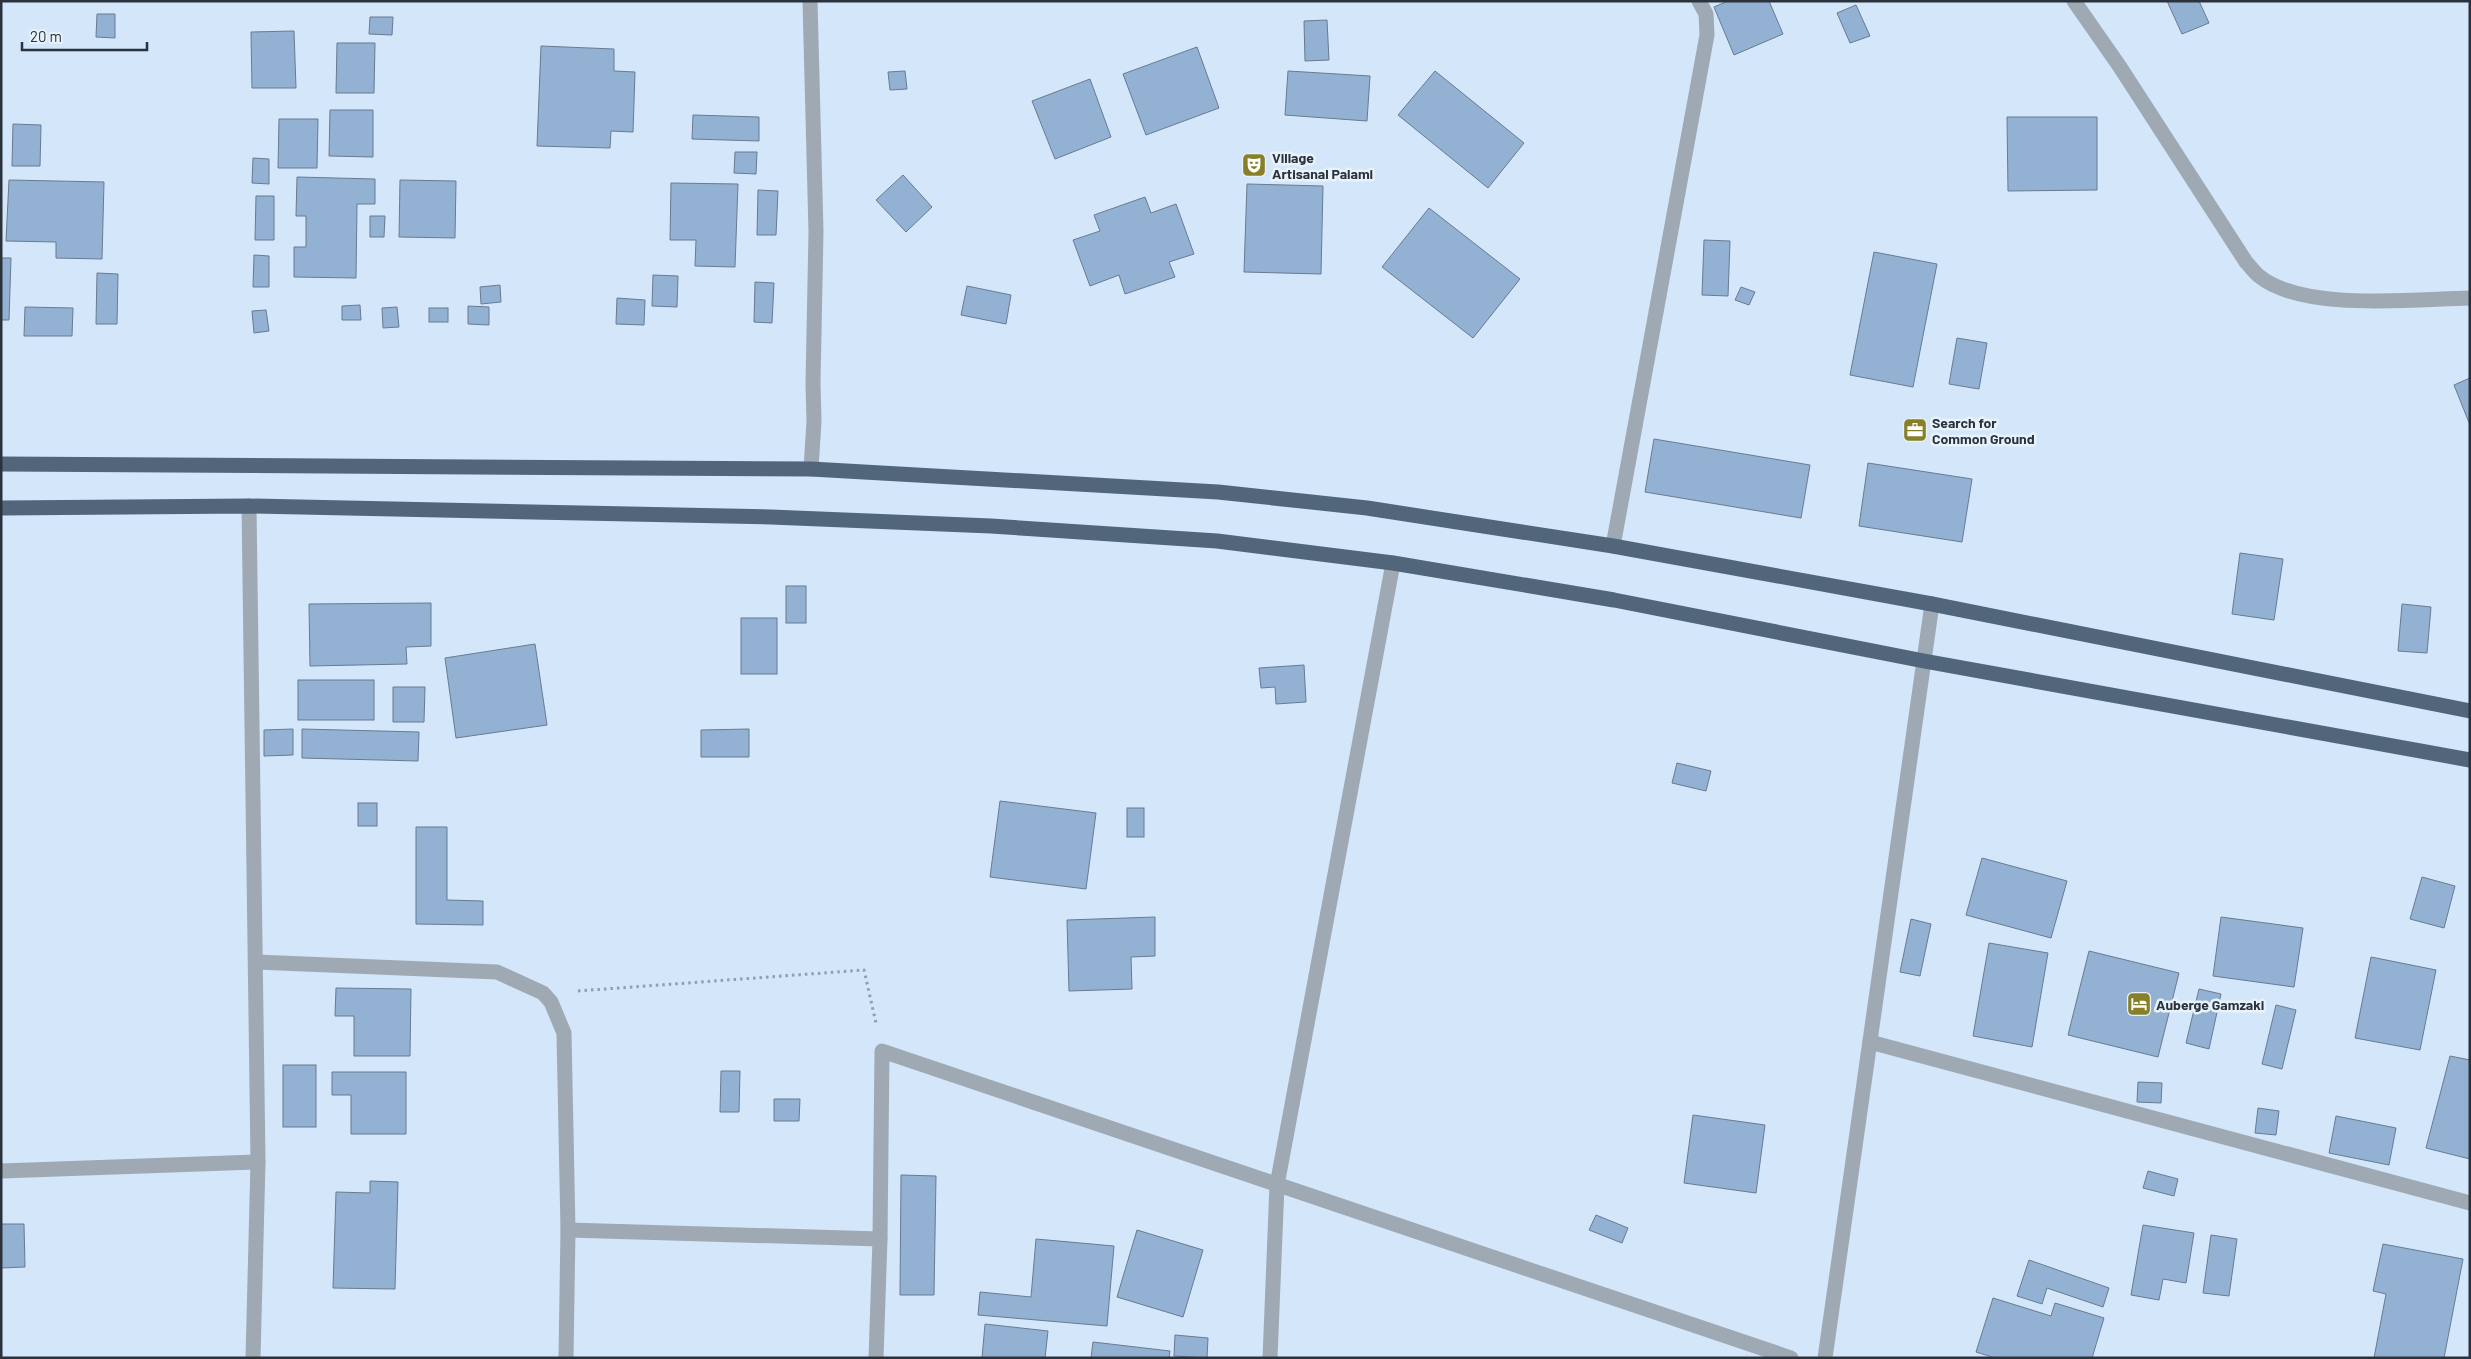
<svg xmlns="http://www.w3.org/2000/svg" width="2471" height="1359" viewBox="0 0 2471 1359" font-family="Barlow,sans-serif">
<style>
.building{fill:#93b1d3;stroke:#677c92}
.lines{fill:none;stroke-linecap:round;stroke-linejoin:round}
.path{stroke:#909faf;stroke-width:3;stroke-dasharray:2.5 4;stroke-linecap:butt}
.street{stroke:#9fa9b3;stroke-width:15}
.highway{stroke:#52667b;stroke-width:15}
.labels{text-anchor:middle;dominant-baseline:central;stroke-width:5;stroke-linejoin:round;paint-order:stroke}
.poi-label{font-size:14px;font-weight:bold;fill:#2a333c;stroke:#e8f2fc;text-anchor:start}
</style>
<rect width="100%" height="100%" fill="#d3e6fa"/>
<g class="building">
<polygon points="1728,1 1769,1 1783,34 1734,55 1714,7"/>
<polygon points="2167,1 2199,1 2209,23 2182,34"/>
<polygon points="1856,5 1870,36 1850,43 1837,13"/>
<polygon points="97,14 115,14 115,38 96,37"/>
<polygon points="370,17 393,17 392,35 369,34"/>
<polygon points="1327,20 1329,60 1305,61 1304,21"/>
<polygon points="294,31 296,88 252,88 251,32"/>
<polygon points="337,43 375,43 374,93 336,93"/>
<polygon points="541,46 614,49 614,71 635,72 633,132 611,131 610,148 537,146"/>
<polygon points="1197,47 1219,108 1146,135 1123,74"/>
<polygon points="905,71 907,89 890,90 888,72"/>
<polygon points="1288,71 1370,76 1367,121 1285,115"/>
<polygon points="1435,71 1524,143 1488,188 1398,115"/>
<polygon points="1090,79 1111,137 1055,159 1032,101"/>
<polygon points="330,110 373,110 373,157 329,156"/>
<polygon points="693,115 759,117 759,141 692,139"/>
<polygon points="2007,117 2097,117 2097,190 2008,191"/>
<polygon points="279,119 318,119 317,168 278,168"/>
<polygon points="13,124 41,125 40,166 12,166"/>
<polygon points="735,152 757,152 756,174 734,173"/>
<polygon points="253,158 269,159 269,184 252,183"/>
<polygon points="903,175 932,207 906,232 876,200"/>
<polygon points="297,177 375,179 375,204 357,204 356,278 294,277 294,247 306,247 306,216 296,216"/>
<polygon points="9,180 104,182 102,259 56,258 56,242 6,241"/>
<polygon points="400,180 456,181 455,238 399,237"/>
<polygon points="671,183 738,184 735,267 695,266 696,240 670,240"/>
<polygon points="1247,184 1323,186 1321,274 1244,272"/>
<polygon points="758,190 778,191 776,235 757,235"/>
<polygon points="256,196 274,196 274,240 255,240"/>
<polygon points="1145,197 1151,213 1176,204 1194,254 1169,262 1175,277 1125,294 1119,275 1090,286 1073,240 1100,231 1094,215"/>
<polygon points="1429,208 1520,279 1473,338 1382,267"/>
<polygon points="370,216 385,216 384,237 370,237"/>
<polygon points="1704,240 1730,241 1728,296 1702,295"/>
<polygon points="1874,252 1937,264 1913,387 1850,375"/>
<polygon points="254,255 269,256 269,287 253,287"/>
<polygon points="1,258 11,258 9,320 1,320"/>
<polygon points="97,273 118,274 117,324 96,324"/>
<polygon points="653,275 678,276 677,307 652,306"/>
<polygon points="755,282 774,283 772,323 754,322"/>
<polygon points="500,285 501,302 481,304 480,287"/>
<polygon points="967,286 1011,295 1006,324 961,315"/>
<polygon points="1741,287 1755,292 1749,305 1735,300"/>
<polygon points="617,298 645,300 644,325 616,324"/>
<polygon points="360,305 361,320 342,320 342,306"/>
<polygon points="468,306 489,307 489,325 468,324"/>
<polygon points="25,307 73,308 72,336 24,336"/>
<polygon points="397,307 399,327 383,328 382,308"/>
<rect x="429" y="308" width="19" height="14"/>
<polygon points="266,310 269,331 254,333 252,311"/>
<polygon points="1957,338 1987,343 1979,389 1949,384"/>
<polygon points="2470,378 2470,425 2454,385"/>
<polygon points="1654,439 1810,465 1801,518 1645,492"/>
<polygon points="1868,463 1972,479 1962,542 1859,526"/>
<polygon points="2240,553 2283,559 2274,620 2232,614"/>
<rect x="786" y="586" width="20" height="37"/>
<polygon points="431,603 431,646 406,647 407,664 310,666 309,604"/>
<polygon points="2402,604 2431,607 2427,653 2398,651"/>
<rect x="741" y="618" width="36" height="56"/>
<polygon points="535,644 547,725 456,738 445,658"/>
<polygon points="1304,665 1306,702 1276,704 1275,687 1261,688 1259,668"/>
<rect x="298" y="680" width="76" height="40"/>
<polygon points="393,687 425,687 424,722 393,722"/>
<polygon points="293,729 293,755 264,756 264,730"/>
<polygon points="302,729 419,732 418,761 302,758"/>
<polygon points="749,729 749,757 701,757 701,730"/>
<polygon points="1677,763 1711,771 1706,791 1672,783"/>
<polygon points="1000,801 1096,813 1086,889 990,877"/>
<rect x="358" y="803" width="19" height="23"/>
<rect x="1127" y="808" width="17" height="29"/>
<polygon points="416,827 447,827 447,900 483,901 483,925 416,924"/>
<polygon points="1982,858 2067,881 2051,938 1966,915"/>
<polygon points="2422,877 2455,886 2444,928 2410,919"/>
<polygon points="1155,917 1155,956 1131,957 1132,989 1069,991 1067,920"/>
<polygon points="2221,917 2303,928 2294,987 2213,976"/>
<polygon points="1911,919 1931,924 1920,976 1900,972"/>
<polygon points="1989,943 2048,953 2032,1047 1973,1036"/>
<polygon points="2089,951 2179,973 2158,1057 2068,1035"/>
<polygon points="2371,957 2436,970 2420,1050 2355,1038"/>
<polygon points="336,988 411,989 410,1056 354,1056 354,1016 335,1016"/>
<polygon points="2199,989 2221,994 2209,1049 2186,1043"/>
<polygon points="2276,1005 2296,1010 2282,1069 2262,1064"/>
<polygon points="2450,1056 2470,1060 2470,1159 2426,1148"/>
<rect x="283" y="1065" width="33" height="62"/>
<polygon points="721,1071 740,1071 739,1112 720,1112"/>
<polygon points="332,1072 406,1072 406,1134 351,1134 351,1095 332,1095"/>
<polygon points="2138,1082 2162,1083 2161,1103 2137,1102"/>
<polygon points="774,1099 800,1099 799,1121 774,1121"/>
<polygon points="2258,1108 2279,1111 2276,1135 2255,1133"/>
<polygon points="1693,1115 1765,1125 1756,1193 1684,1183"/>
<polygon points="2336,1116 2396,1128 2389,1165 2329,1153"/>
<polygon points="2148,1171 2178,1179 2174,1196 2143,1188"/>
<polygon points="901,1175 936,1176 934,1295 900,1295"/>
<polygon points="370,1181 398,1182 395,1289 333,1288 336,1192 370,1193"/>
<polygon points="1596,1215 1628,1228 1622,1243 1589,1230"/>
<polygon points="1,1224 24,1224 25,1267 1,1268"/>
<polygon points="2143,1225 2194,1233 2186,1283 2163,1279 2159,1300 2131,1295"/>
<polygon points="1137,1230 1203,1250 1183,1317 1117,1297"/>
<polygon points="2211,1235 2237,1239 2229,1296 2203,1293"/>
<polygon points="1036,1239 1114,1246 1107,1326 978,1315 980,1292 1031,1297"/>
<polygon points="2383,1244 2463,1259 2444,1358 2374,1358 2386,1294 2373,1291"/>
<polygon points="2029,1260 2109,1288 2103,1307 2047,1288 2042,1304 2017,1296"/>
<polygon points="1993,1298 2051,1316 2055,1303 2104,1318 2092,1358 1995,1358 1976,1352"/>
<polygon points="985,1324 1048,1331 1045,1358 982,1358"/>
<polygon points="1175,1335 1208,1338 1207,1358 1174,1356"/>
<polygon points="1093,1342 1170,1351 1169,1358 1091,1358"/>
</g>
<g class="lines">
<polyline class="path" points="578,991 864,970 876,1023"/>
<g class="street">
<polyline points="810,1 816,232 813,383 814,421 811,469"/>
<path d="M2074 1 2120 67 2246 262C2250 266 2254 272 2259 276 2303 312 2414 299 2470 298"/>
<polyline points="249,506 258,1162 253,1358"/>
<polyline points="1613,546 1707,35 1706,14 1699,1"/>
<polyline points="256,962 497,972 543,993 551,1002 564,1033 568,1230 566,1358"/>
<polyline points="1870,1042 2470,1203"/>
<polyline points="1,1171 258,1162"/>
<polyline points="568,1230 880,1239"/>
<polyline points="876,1358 880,1239 882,1051 1791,1358"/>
<polyline points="1270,1358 1277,1185 1393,563"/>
<polyline points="1825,1358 1932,604"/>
</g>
<g class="highway">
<polyline points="1,464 811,469 1218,492 1367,508 1613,546 1932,604 2470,711"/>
<polyline points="1,508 249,506 771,517 991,526 1217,541 1393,563 1614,600 1924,661 2470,760"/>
</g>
</g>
<defs>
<symbol id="theatre-square" viewBox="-11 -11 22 22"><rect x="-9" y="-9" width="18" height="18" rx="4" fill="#878028" stroke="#e8f2fc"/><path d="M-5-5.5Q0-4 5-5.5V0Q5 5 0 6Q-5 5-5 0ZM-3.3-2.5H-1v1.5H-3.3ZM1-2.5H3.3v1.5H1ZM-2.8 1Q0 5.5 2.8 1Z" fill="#fff"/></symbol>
<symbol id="office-square" viewBox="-11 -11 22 22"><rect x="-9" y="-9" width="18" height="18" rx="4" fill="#878028" stroke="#e8f2fc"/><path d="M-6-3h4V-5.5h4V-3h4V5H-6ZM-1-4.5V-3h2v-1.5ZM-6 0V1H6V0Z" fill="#fff"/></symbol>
<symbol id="hotel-square" viewBox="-11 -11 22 22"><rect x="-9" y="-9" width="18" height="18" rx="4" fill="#878028" stroke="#e8f2fc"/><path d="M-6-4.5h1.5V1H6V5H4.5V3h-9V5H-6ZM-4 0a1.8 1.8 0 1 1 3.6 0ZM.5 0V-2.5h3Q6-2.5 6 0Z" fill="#fff"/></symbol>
</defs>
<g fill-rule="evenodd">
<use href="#theatre-square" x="1240" y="151" width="28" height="28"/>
<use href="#office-square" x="1901" y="416" width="28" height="28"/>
<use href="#hotel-square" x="2125" y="990" width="28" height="28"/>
</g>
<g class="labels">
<g class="poi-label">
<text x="1272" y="157">Village<tspan x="1272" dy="16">Artisanal Palami</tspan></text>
<text x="1932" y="422">Search for<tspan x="1932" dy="16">Common Ground</tspan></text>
<text x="2156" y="1004">Auberge Gamzaki</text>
</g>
</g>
<rect width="2471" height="1359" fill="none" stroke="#2a333c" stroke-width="5"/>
<path d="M22 42v8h125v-8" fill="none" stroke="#2a333c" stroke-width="2.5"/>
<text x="30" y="42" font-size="15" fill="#2a333c" stroke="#e8f2fc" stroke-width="4" paint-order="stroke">20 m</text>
</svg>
